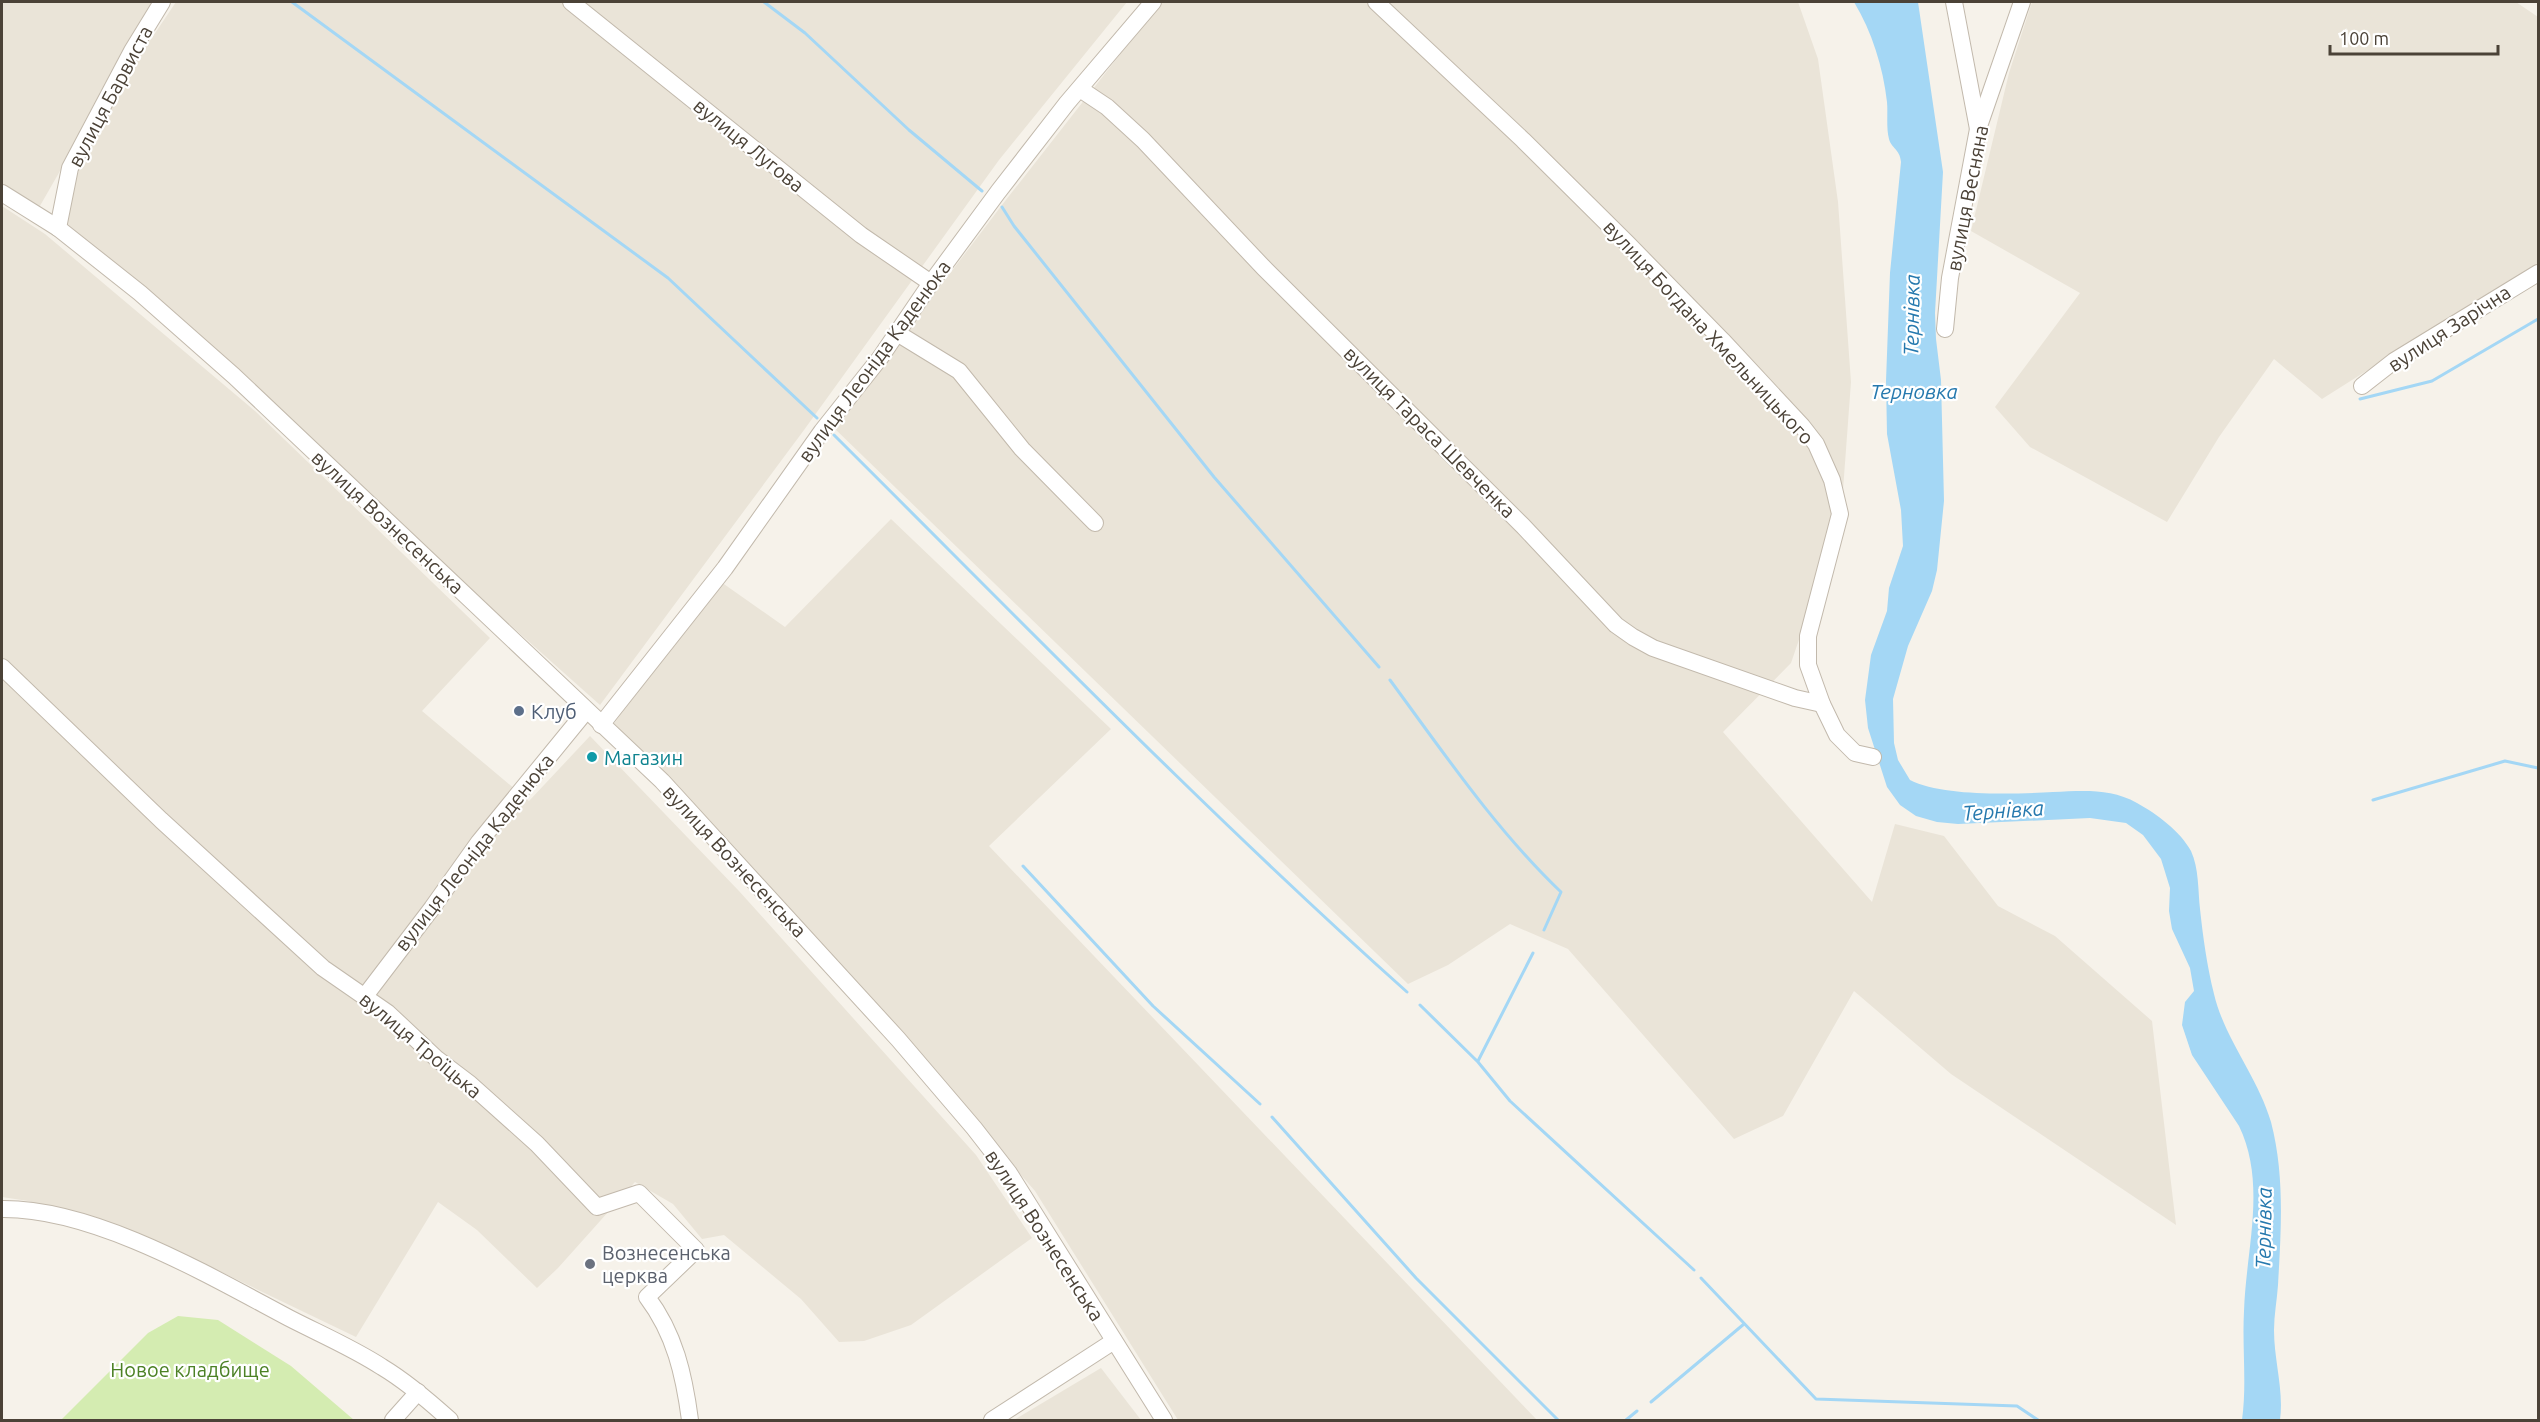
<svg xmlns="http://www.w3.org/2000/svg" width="2540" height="1422" viewBox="0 0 2540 1422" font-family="Ubuntu,sans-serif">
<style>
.residential{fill:#eae4d8}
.green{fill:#d4ecb1}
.water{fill:#a4d7f5}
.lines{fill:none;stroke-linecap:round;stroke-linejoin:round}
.stream{stroke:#a4d7f5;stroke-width:3}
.minor-casing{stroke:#c2b9ac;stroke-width:18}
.minor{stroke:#fff;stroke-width:16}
.service-dot{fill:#5c6f8a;stroke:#fff;stroke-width:2}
.culture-dot{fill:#0f9aa8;stroke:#fff;stroke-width:2}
.worship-dot{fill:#6b7280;stroke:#fff;stroke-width:2}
.labels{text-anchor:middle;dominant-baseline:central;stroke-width:4.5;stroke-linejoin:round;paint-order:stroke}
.street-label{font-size:20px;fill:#4b4237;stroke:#fff}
.service-label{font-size:20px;fill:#4e5e75;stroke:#fff;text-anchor:start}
.culture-label{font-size:20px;fill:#0d838f;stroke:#fff;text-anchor:start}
.worship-label{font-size:20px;fill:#5b616d;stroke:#fff;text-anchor:start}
.park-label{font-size:20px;fill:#4c8125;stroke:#fff}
.water-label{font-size:21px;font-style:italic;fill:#2679ae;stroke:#fff}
</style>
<rect width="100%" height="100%" fill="#f6f2ea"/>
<g class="residential">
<polygon points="2,2 157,2 37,211 2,189"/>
<polygon points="176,2 1127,2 999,160 804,430 600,705 58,222 104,109"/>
<polygon points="1161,2 1798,2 1818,59 1838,202 1851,382 1841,517 1791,663 1723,732 1872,902 1895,824 1944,836 1998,906 2055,936 2152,1021 2176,1225 1951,1074 1854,991 1783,1116 1734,1139 1568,949 1510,924 1448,965 1408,984 833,427 1002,205"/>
<polygon points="2032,2 2516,2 2538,17 2538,268 2496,289 2322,399 2274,359 2219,437 2167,522 2030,447 1995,407 2080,293 1971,231 2009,73"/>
<polygon points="2,206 45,234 255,411 490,638 422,711 529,801 590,736 739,891 976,1155 1032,1238 911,1325 864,1341 839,1342 801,1299 724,1235 702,1239 673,1204 635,1182 558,1268 537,1288 477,1230 438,1202 356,1337 167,1246 28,1201 2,1197"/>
<polygon points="891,519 1111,729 989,846 1537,1420 1178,1420 1035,1191 773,891 612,726 721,582 785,627"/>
<polygon points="1101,1368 1141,1420 1014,1420"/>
</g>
<polygon class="green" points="178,1316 218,1320 291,1366 354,1420 61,1420 148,1333"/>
<path class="water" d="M1854 2H1918L1943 172 1935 313 1936 339 1941 380 1944 501 1937 570 1932 591 1908 646 1893 699 1894 743 1898 760 1910 780C1943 797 2015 794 2053 792 2083 791 2110 788 2137 803 2157 814 2180 831 2191 851 2199 868 2198 891 2200 909 2203 937 2207 966 2214 994 2225 1040 2258 1077 2271 1122 2285 1175 2281 1231 2278 1285 2277 1300 2274 1315 2274 1330 2274 1361 2284 1390 2280 1420H2242C2247 1384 2242 1348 2244 1311 2246 1249 2267 1184 2239 1126L2192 1055 2182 1025 2185 1002 2194 991 2190 968 2172 929 2169 911 2170 888 2161 859 2143 835 2126 823 2090 818 1958 824 1937 822 1916 816 1900 805 1887 787 1868 728 1865 700 1871 655 1887 611 1889 588 1903 546 1901 510 1887 434 1886 381 1890 273 1901 162C1900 149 1891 148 1889 139 1886 128 1888 113 1887 102 1883 67 1872 32 1854 2Z"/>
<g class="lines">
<g class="stream">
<polyline points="292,2 668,278 817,418"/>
<polyline points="764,2 805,33 909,130 982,191"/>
<polyline points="1002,207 1014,226 1214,477 1379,667"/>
<polyline points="2360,399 2432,381 2538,319"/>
<path d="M834 435C1023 623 1209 815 1407 992"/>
<path d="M1390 680C1443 752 1496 830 1561 892L1544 930"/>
<polyline points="2373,800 2505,761 2538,768"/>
<polyline points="1023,866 1153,1006 1260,1104"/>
<polyline points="1420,1005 1478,1062 1510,1101 1694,1270"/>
<polyline points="1478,1061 1533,953"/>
<polyline points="1272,1117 1416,1278 1558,1420"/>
<polyline points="1701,1278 1816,1399 2017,1406 2038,1420"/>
<polyline points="1651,1402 1744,1324"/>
<polyline points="1626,1420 1637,1411"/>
</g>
<defs>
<g id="minor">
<polyline points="571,2 861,235 931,283"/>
<polyline points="1376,2 1523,140 1628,244 1722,340 1802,426 1816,444 1832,480 1840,514 1808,636 1808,665 1822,704 1837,735 1855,753 1873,757"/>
<polyline points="1954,2 1978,129"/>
<polyline points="1080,89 1107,107 1143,140 1263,267 1523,526 1616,625 1633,637 1653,648 1795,698 1822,704"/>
<polyline points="2,193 58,228 140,293 234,376 662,781 898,1039 974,1128 1009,1173 1164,1420"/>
<polyline points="58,228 70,168 132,51 162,2"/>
<polyline points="1945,329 1950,278 1978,129 2022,2"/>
<polyline points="897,333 959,371 1022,449 1095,523"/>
<polyline points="2362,386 2394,361 2538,273"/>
<path d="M2 667 161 820 323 968 388 1013 437 1059 470 1084 537 1144 597 1207 639 1193 696 1250 647 1297C675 1334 684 1375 690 1420"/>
<polyline points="601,725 725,568 822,431 880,358 931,283 998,192 1067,103 1153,2"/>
<polyline points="365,996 432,908 479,842 586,711"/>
<path d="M2 1209C94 1208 208 1275 289 1318 320 1334 353 1348 382 1367 407 1382 429 1401 450 1420"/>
<polyline points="393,1420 418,1392"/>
<polyline points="992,1420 1114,1341"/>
</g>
</defs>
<use href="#minor" class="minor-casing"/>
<use href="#minor" class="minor"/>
</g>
<circle class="service-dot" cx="519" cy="711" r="6"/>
<circle class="culture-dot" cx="592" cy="757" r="6"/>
<circle class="worship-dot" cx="590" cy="1264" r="6"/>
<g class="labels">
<g class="street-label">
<text transform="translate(110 96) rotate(-62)">вулиця Барвиста</text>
<text transform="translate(749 145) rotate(39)">вулиця Лугова</text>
<text transform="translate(1967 198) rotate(-79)">вулиця Весняна</text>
<text transform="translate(2449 328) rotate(-33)">вулиця Зарічна</text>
<text transform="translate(1709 332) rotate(47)">вулиця Богдана Хмельницького</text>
<text transform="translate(874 361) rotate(-54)">вулиця Леоніда Каденюка</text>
<text transform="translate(1430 432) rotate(45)">вулиця Тараса Шевченка</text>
<text transform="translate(388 522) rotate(43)">вулиця Вознесенська</text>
<text transform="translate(474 852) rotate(-52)">вулиця Леоніда Каденюка</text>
<text transform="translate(735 861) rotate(47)">вулиця Вознесенська</text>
<text transform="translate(421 1045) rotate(40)">вулиця Троїцька</text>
<text transform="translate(1045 1235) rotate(57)">вулиця Вознесенська</text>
</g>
<g class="service-label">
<text x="531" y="711">Клуб</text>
</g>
<g class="culture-label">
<text x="604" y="757">Магазин</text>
</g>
<g class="worship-label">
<text x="602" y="1252">Вознесенська<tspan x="602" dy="23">церква</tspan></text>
</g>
<g class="park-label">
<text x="190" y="1369">Новое кладбище</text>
</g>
<g class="water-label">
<text transform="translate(1911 315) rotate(-89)">Тернівка</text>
<text x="1914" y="391">Терновка</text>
<text transform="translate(2003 810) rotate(-4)">Тернівка</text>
<text transform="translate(2263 1228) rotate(-89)">Тернівка</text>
</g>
</g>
<rect width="2540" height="1422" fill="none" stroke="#4b4237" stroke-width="6"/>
<path d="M2330 45v9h168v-9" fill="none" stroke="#4b4237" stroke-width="3"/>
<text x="2339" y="45" font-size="18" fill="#4b4237" stroke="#ffffff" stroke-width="4.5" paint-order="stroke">100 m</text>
</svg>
